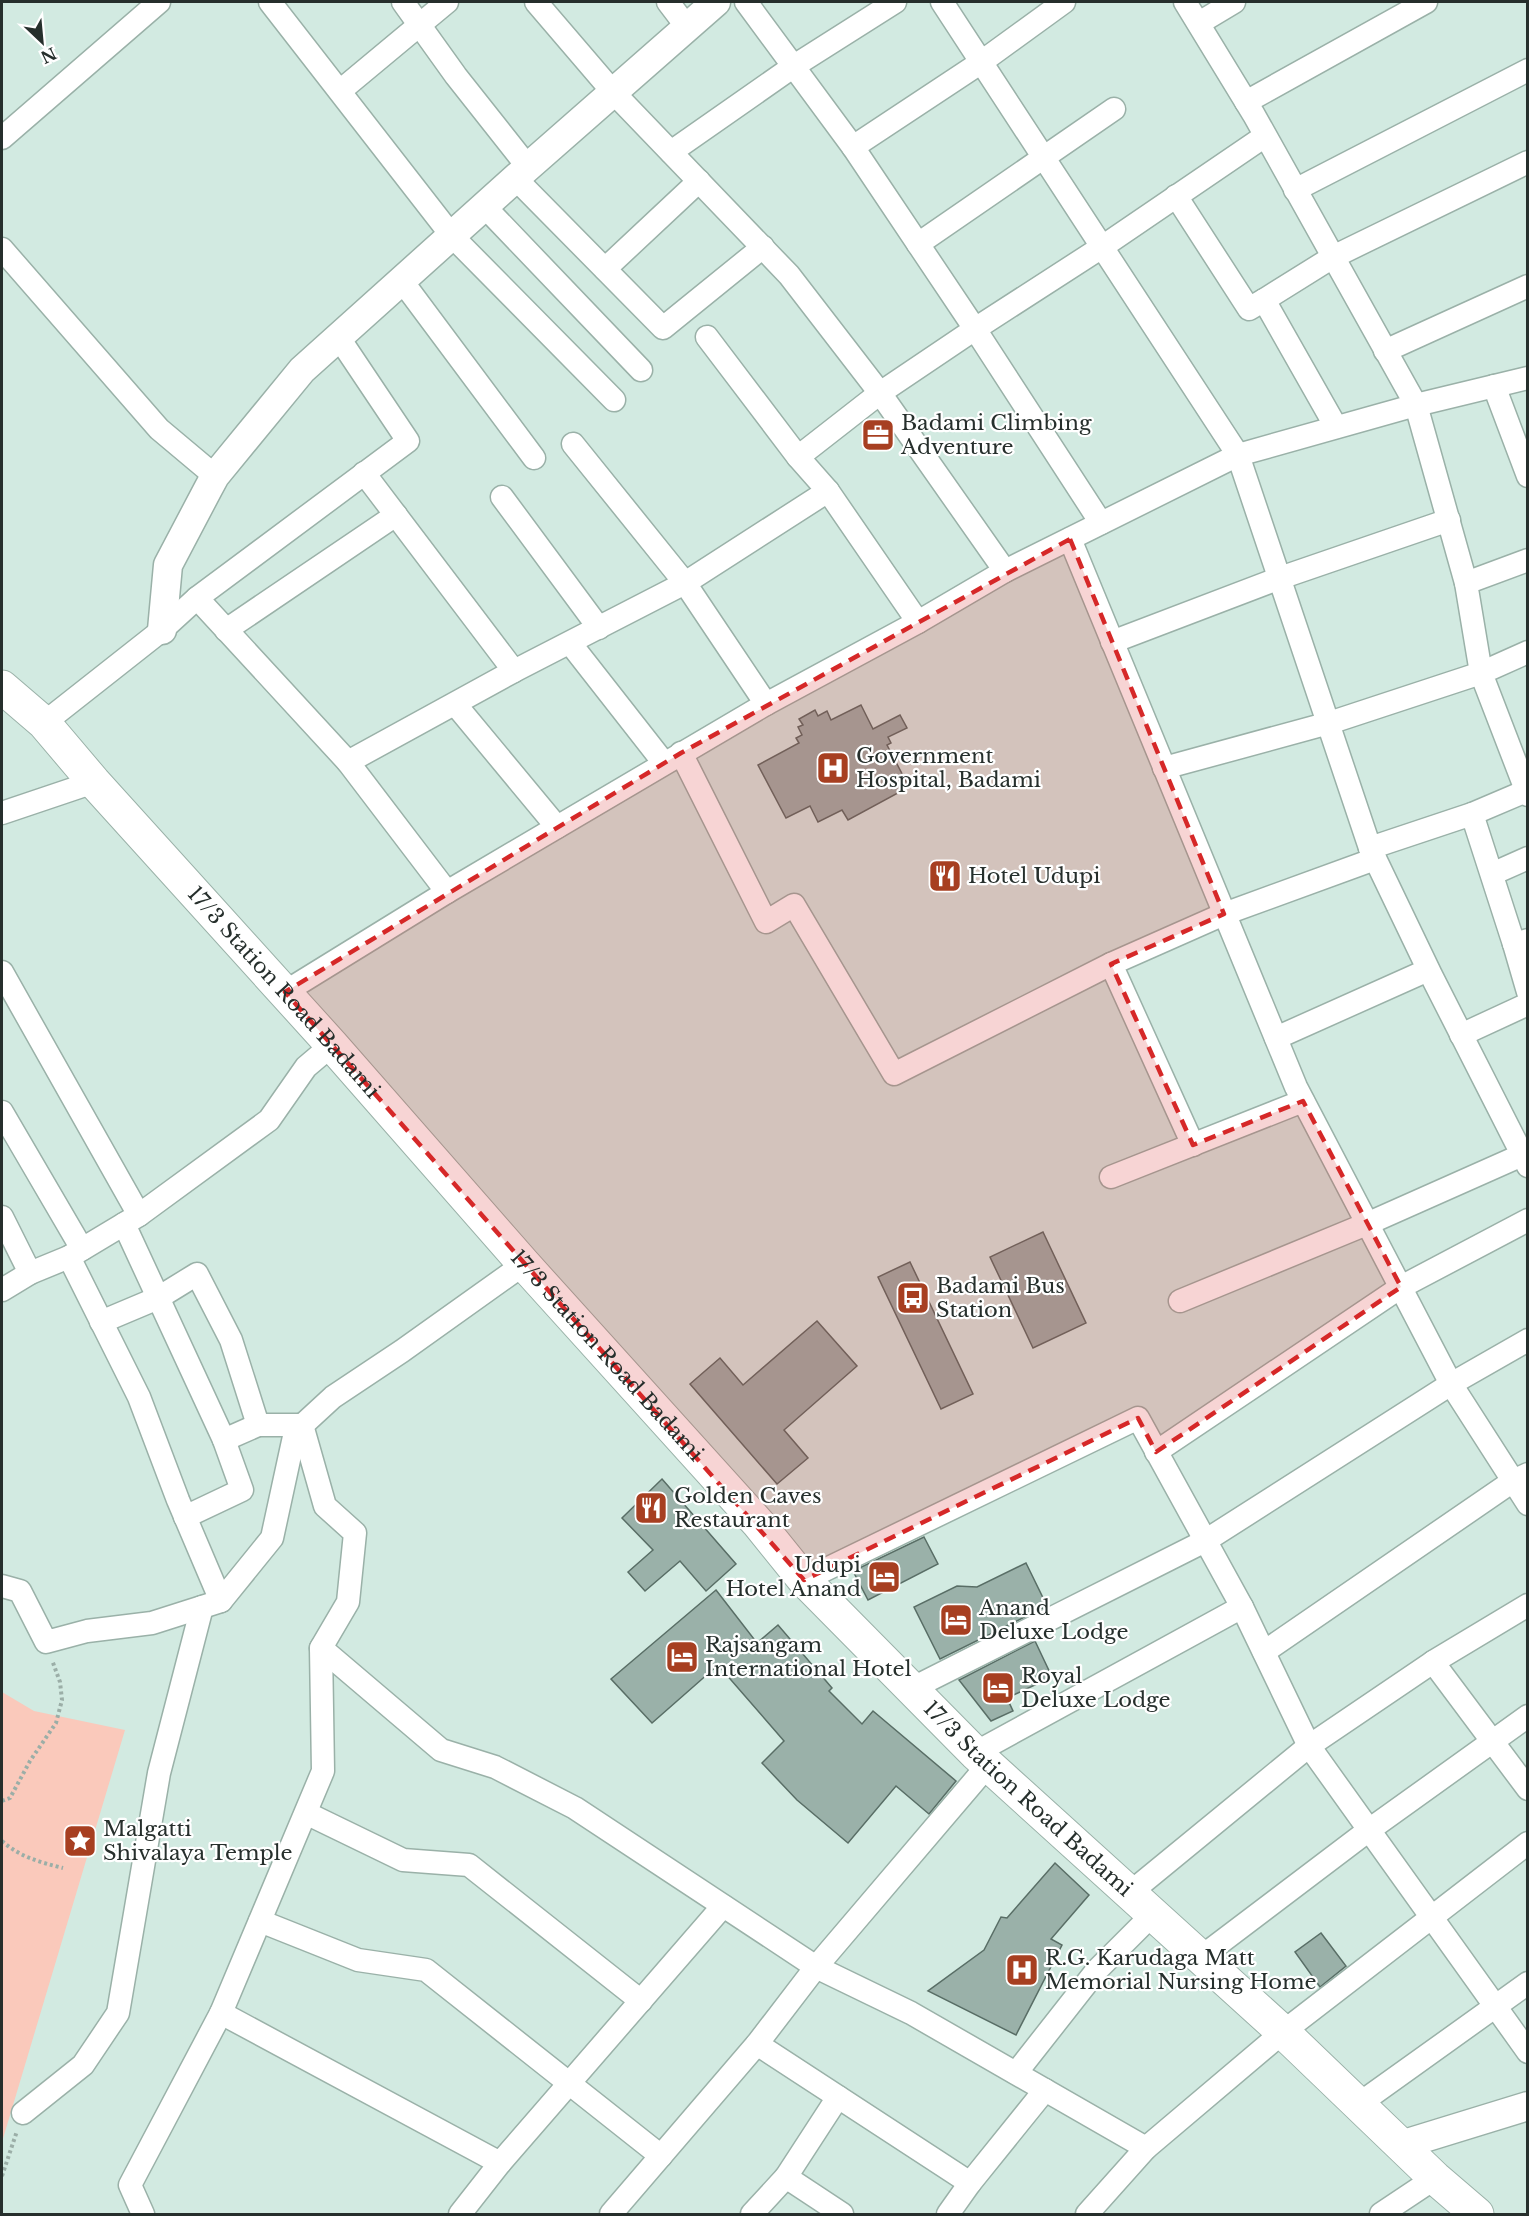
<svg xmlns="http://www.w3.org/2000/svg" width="1529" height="2216" viewBox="0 0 1529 2216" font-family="'Libre Baskerville',serif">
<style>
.green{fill:#fac9bb}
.building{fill:#9ab1a9;stroke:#596e66;stroke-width:1.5}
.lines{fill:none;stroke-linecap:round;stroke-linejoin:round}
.minor-casing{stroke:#9ab1a8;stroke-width:25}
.tertiary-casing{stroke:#9ab1a8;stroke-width:31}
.trunk-casing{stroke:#9ab1a8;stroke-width:35}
.path{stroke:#9baea7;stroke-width:4;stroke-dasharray:3 3;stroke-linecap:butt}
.minor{stroke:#fff;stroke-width:22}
.tertiary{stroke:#fff;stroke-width:28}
.trunk{stroke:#fff;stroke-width:33}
.marked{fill:#d62828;fill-opacity:0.2;stroke:#d62828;stroke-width:4.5;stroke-dasharray:12 8;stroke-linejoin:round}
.labels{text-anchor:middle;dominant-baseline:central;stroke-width:4.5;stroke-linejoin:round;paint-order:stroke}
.poi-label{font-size:21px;fill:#262f2c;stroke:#fff;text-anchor:start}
.street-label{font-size:21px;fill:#262f2c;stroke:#fff}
</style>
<rect width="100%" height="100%" fill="#d2eae1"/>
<polygon class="green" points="2,1692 34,1711 125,1730 2,2142"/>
<g class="building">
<polygon points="861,705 873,729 900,715 907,728 888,737 891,743 887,745 909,787 848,820 842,810 818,822 810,806 786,818 758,765 799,743 796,738 802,735 798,727 803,725 799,719 815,710 818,716 827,711 831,720"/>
<polygon points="1043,1232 1086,1323 1033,1348 990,1257"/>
<polygon points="910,1262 973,1394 941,1409 878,1277"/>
<polygon points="817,1321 857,1366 784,1430 808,1458 777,1484 690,1384 720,1358 743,1385"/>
<polygon points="662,1479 736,1564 706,1591 680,1561 645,1591 628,1572 653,1550 622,1518"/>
<polygon points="924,1537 938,1564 868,1600 853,1571"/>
<polygon points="1026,1563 1047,1606 940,1659 914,1607 957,1586 977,1587"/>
<polygon points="716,1590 757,1643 778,1625 832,1688 829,1691 862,1724 873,1711 956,1781 929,1814 896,1786 848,1843 797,1800 762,1763 784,1741 718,1665 652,1723 611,1679"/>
<polygon points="1035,1641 1052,1677 1007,1698 1013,1711 991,1721 959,1680"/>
<polygon points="1055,1863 1089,1895 1051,1939 1062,1945 1016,2035 928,1991 984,1950 1001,1917 1007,1918"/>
<polygon points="1321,1933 1346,1966 1320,1987 1295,1952"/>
</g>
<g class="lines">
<defs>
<g id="minor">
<polyline points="270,2 452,236 614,400"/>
<polyline points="403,2 456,76 528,167"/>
<polyline points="536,2 613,92 789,275 880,393 1005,571"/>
<polyline points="668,2 687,27"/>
<polyline points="746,2 853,147 975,329 880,393 798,457"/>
<polyline points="942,2 1238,455 1370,848 1431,975 1528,1166"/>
<polyline points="1185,2 1254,115 1416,405 1466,583"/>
<polyline points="1199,23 1234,2"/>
<polyline points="340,91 447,2"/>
<polyline points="1246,102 1426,2"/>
<polyline points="2,138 159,2"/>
<polyline points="853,147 980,63 1064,2"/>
<polyline points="671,152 794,66 895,2"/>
<polyline points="516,179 663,328 763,247"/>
<polyline points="1295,190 1528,70"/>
<polyline points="1176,196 1249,309 1264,300"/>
<polyline points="485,207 641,370"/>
<polyline points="918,244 1114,109"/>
<polyline points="2,249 159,429 215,476"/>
<polyline points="605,269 699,181"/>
<polyline points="402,281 534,458"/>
<polyline points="707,337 798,457 828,491 918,622"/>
<polyline points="1385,351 1528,286"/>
<polyline points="1494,386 1528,476"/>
<polyline points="1336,427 1264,300 1333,257 1528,162"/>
<polyline points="573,444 685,583 766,704"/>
<polyline points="364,473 514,671"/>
<polyline points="502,497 599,628"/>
<polyline points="1101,523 975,329 1102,247 1265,136"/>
<polyline points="1070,539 1296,1087 1451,1384 1528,1504"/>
<polyline points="197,598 408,441 339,338"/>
<polyline points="226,630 396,515"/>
<polyline points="1112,642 1280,578 1449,520"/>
<polyline points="570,643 664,763"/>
<polyline points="1528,652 1481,673 1528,795"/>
<polyline points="455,704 557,827"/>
<polyline points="44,723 162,630 197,598 348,762 447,892"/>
<polyline points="681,753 766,922 794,905 894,1074 1111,964"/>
<polyline points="348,762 514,671 685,583 828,491"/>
<polyline points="1164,768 1329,723 1481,673 1466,583 1528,560"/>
<polyline points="2,813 94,782"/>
<polyline points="1472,814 1526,791"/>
<polyline points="1370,848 1472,814 1514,944 1528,940"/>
<polyline points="1492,874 1528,858"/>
<polyline points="1514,944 1528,992"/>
<polyline points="2,972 139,1215 69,1257 30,1273 2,1290"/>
<polyline points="285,992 447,892 766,704 918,622 1005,571 1238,455 1416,405 1528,378"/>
<polyline points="1461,1035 1528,1004"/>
<polyline points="1276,1038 1428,970"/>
<polyline points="2,1112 82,1249"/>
<polyline points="1193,1145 1111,964 1224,914 1375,859"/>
<polyline points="1111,1177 1303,1101"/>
<polyline points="139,1215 269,1120 306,1067 332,1045"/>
<polyline points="2,1217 30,1273"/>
<polyline points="124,1224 224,1440 258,1425 302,1425 325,1506 355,1533 348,1602 321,1648 323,1771 221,2013 500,2163 723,1906"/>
<polyline points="69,1257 139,1397 178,1500 221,1601"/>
<polyline points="1180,1301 1369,1223 1522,1155"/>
<polyline points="101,1322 158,1298 197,1274 231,1340 258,1425"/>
<polyline points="1156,1452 1401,1287 1528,1220"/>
<polyline points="185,1517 242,1490 224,1440"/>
<polyline points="804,1580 1138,1418 1242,1607 975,1753"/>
<polyline points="2,1586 20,1591 46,1642 87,1631 152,1623 221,1601 272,1538 295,1432 333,1397 402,1351 524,1264"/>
<polyline points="1242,1607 1309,1746 1528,2052"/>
<polyline points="321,1648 441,1750 495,1767 575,1808 816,1967 911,2013 1146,2148"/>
<polyline points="1264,1652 1513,1481 1528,1474"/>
<polyline points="1433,1662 1528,1789"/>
<polyline points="911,1689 1205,1541 1451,1384 1528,1340"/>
<polyline points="306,1813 403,1860 469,1865 641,2001"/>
<polyline points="1131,1892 1309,1746 1433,1662 1528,1605"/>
<polyline points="260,1921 358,1960 426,1970 661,2156"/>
<polyline points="1200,1958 1369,1830 1528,1716"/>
<polyline points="757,2044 970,2183"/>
<polyline points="1016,2073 1097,1970 1153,1914"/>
<polyline points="1359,2104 1528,1983"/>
<polyline points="23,2113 83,2065 118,2013 159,1773 202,1607"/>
<polyline points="786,2177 842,2214"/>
<polyline points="143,2214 130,2185 221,2013"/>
<polyline points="460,2214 500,2163"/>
<polyline points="611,2214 757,2044 816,1967 988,1765"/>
<polyline points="752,2214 786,2177 838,2097"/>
<polyline points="948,2214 970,2183 1045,2090"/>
<polyline points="1087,2214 1146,2148 1283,2032 1528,1843"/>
<polyline points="1381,2214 1435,2178"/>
</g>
<g id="tertiary">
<polyline points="162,630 168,565 208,489 215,476 302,370 528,167 716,2"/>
<polyline points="1401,2145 1528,2106"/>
</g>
<g id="trunk">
<path id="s1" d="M2 687 44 723 94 782 332 1045 524 1264 758 1523 804 1580 975 1753 1283 2032 1435 2178 1477 2214"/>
</g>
</defs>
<use href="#minor" class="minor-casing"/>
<use href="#tertiary" class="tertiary-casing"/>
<use href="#trunk" class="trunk-casing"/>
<g class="path">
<polyline points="2,1801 10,1798 30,1761 56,1723 62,1700 60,1682 52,1660"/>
<path d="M2 1841C20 1857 39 1862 63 1868"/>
<polyline points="2,2176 17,2131"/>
</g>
<use href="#minor" class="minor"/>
<use href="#tertiary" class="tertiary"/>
<use href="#trunk" class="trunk"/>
</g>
<path class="marked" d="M1070 539 1224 914 1111 964 1193 1145 1303 1101 1401 1287 1156 1452 1138 1418 804 1580 285 992 681 753Z"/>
<defs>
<symbol id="office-square" viewBox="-11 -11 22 22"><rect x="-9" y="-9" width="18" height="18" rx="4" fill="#a73f21" stroke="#fff"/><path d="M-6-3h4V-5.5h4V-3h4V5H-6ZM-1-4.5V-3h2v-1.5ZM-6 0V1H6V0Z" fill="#fff"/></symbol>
<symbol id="hospital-square" viewBox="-11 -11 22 22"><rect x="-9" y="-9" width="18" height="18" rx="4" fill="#a73f21" stroke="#fff"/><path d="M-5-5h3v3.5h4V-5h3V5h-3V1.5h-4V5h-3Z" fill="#fff"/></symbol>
<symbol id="restaurant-square" viewBox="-11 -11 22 22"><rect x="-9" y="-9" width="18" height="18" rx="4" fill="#a73f21" stroke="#fff"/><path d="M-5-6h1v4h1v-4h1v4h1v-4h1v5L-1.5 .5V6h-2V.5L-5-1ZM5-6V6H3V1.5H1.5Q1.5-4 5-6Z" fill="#fff"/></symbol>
<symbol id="bus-square" viewBox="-11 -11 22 22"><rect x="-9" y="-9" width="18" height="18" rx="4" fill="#a73f21" stroke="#fff"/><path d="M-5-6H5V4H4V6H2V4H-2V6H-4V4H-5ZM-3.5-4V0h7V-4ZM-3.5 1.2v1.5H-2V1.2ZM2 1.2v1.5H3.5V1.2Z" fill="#fff"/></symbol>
<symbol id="hotel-square" viewBox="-11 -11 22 22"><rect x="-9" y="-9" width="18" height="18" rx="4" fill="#a73f21" stroke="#fff"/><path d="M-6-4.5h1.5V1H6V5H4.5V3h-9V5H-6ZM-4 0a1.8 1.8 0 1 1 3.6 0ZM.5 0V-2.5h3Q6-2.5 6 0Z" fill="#fff"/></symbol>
<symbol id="sight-square" viewBox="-11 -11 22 22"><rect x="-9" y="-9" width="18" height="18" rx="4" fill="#a73f21" stroke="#fff"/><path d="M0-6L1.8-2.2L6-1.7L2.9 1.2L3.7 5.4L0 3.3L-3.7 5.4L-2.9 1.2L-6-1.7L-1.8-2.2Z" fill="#fff"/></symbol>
</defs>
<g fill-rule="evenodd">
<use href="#office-square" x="859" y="416" width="38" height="38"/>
<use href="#hospital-square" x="814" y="749" width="38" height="38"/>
<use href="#restaurant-square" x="926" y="857" width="38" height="38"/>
<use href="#bus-square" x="894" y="1279" width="38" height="38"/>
<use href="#restaurant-square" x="632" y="1489" width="38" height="38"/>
<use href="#hotel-square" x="865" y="1558" width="38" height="38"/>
<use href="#hotel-square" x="937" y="1601" width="38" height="38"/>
<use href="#hotel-square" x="663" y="1638" width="38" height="38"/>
<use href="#hotel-square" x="979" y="1669" width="38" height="38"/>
<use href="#sight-square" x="61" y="1822" width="38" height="38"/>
<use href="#hospital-square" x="1003" y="1951" width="38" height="38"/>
</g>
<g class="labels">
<g class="poi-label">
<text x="901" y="423">Badami Climbing<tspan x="901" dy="24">Adventure</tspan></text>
<text x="856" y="756">Government<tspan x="856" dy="24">Hospital, Badami</tspan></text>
<text x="968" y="876">Hotel Udupi</text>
<text x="936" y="1286">Badami Bus<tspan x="936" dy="24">Station</tspan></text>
<text x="674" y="1496">Golden Caves<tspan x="674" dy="24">Restaurant</tspan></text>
<text x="861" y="1565" text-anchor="end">Udupi<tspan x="861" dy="24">Hotel Anand</tspan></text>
<text x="979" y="1608">Anand<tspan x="979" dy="24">Deluxe Lodge</tspan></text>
<text x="705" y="1645">Rajsangam<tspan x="705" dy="24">International Hotel</tspan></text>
<text x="1021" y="1676">Royal<tspan x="1021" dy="24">Deluxe Lodge</tspan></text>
<text x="103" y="1829">Malgatti<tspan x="103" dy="24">Shivalaya Temple</tspan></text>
<text x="1045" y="1958">R.G. Karudaga Matt<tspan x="1045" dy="24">Memorial Nursing Home</tspan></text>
</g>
<g class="street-label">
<text stroke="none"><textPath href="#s1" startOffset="416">17/3 Station Road Badami</textPath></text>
<text stroke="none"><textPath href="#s1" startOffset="902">17/3 Station Road Badami</textPath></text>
<text stroke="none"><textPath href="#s1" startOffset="1514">17/3 Station Road Badami</textPath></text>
</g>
</g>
<rect width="1529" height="2216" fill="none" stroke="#262f2c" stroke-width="6"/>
<g transform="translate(42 42) rotate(154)" stroke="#ffffff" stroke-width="4.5" paint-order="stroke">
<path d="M0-4.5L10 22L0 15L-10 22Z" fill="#262f2c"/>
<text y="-9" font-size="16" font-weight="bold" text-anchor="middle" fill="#262f2c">N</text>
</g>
</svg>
